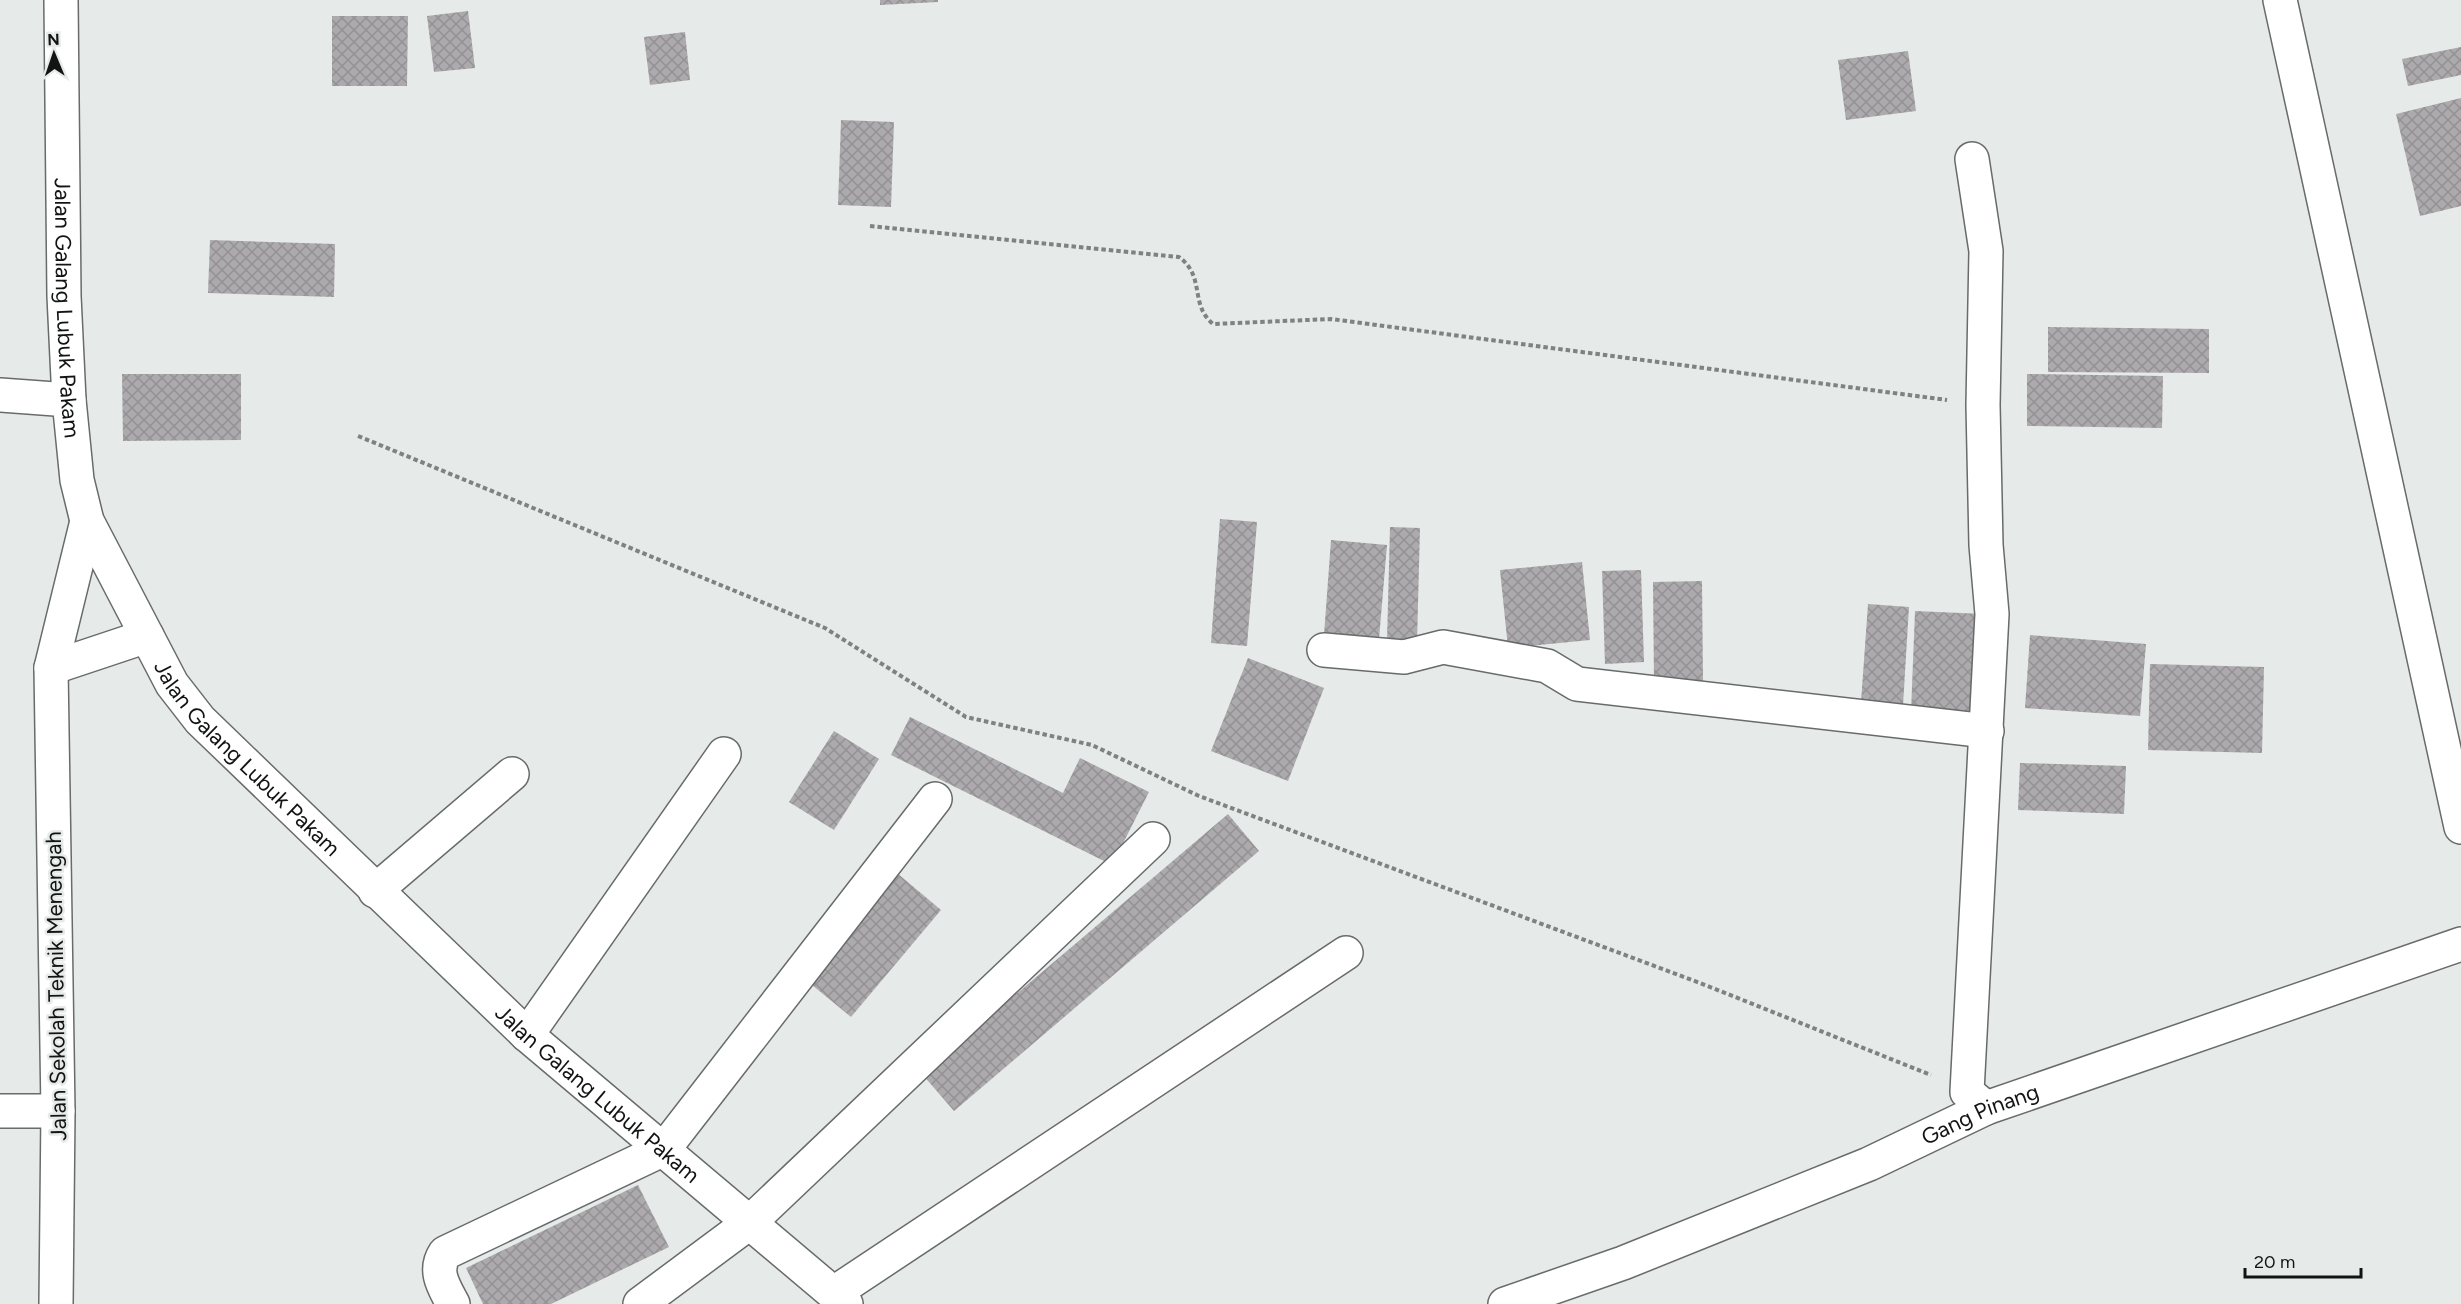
<svg xmlns="http://www.w3.org/2000/svg" width="2461" height="1304" viewBox="0 0 2461 1304" font-family="Figtree,sans-serif">
<style>
.building{fill:url(#building-cross-hatch)}
.lines{fill:none;stroke-linecap:round;stroke-linejoin:round}
.minor-casing{stroke:#676b6a;stroke-width:36}
.major-casing{stroke:#676b6a;stroke-width:36}
.path{stroke:#7f8281;stroke-width:4;stroke-dasharray:4.5 3;stroke-linecap:butt}
.minor{stroke:#fff;stroke-width:33}
.major{stroke:#fff;stroke-width:33}
.labels{text-anchor:middle;dominant-baseline:central;stroke-width:5;stroke-linejoin:round;paint-order:stroke}
.street-label{font-size:22px;fill:#121413;stroke:#e6eae9}
</style>
<defs>
<pattern id="building-cross-hatch" width="8" height="8" patternUnits="userSpaceOnUse" patternTransform="scale(1.5)"><rect width="8" height="8" fill="#adaaad"/><path d="M0 0l8 8M0 8l8-8" fill="none" stroke="#949194"/></pattern>
</defs>
<rect width="100%" height="100%" fill="#e6eae9"/>
<g class="building">
<polygon points="880,0 938,0 938,2 880,5"/>
<polygon points="468,11 475,68 434,72 427,16"/>
<polygon points="332,16 408,16 407,86 332,86"/>
<polygon points="685,32 690,80 650,85 644,37"/>
<polygon points="2461,47 2461,75 2408,86 2402,59"/>
<polygon points="1908,51 1916,111 1846,120 1838,60"/>
<polygon points="2461,98 2461,206 2420,216 2396,114"/>
<polygon points="841,120 894,122 891,207 838,205"/>
<polygon points="210,240 335,244 334,297 208,293"/>
<polygon points="2048,327 2209,329 2209,373 2048,372"/>
<polygon points="122,374 241,374 241,440 123,441"/>
<polygon points="2027,374 2163,376 2162,428 2027,426"/>
<polygon points="1220,519 1257,522 1247,646 1211,643"/>
<polygon points="1390,527 1420,528 1417,642 1387,641"/>
<polygon points="1331,540 1387,545 1379,639 1324,635"/>
<polygon points="1582,562 1590,640 1508,648 1500,570"/>
<polygon points="1641,570 1644,662 1605,664 1602,571"/>
<polygon points="1702,581 1703,681 1654,682 1653,582"/>
<polygon points="1868,604 1909,607 1903,705 1861,702"/>
<polygon points="1915,611 1984,614 1980,714 1911,712"/>
<polygon points="2030,635 2146,644 2140,716 2025,708"/>
<polygon points="1248,658 1324,688 1288,781 1211,751"/>
<polygon points="2150,664 2264,667 2262,753 2148,750"/>
<polygon points="910,717 1063,793 1080,758 1149,792 1112,865 891,755"/>
<polygon points="834,731 879,759 834,830 789,802"/>
<polygon points="2020,763 2126,766 2124,814 2018,810"/>
<polygon points="1228,814 1259,851 954,1111 922,1074"/>
<polygon points="897,873 941,910 851,1017 806,980"/>
<polygon points="638,1185 669,1247 551,1304 483,1304 466,1268"/>
</g>
<g class="lines">
<defs>
<g id="minor">
<polyline points="2280,0 2461,827"/>
<polyline points="1972,159 1986,251 1983,405 1986,545 1992,614 1967,1092 1986,1108"/>
<polyline points="0,395 69,400"/>
<polyline points="1324,650 1404,657 1443,647 1547,666 1577,684 1987,731"/>
<polyline points="51,668 147,636"/>
<polyline points="375,891 512,774"/>
<polyline points="527,1035 724,754"/>
<polyline points="0,1111 58,1111"/>
<polyline points="834,1293 1346,953"/>
<polyline points="56,1304 58,1111 51,668 87,521"/>
<path d="M453 1304C444 1287 433 1271 445 1253L664 1149 935 799"/>
<polyline points="640,1304 749,1223 1153,839"/>
<path id="s1" d="M1505 1304 1623 1263 1869 1164 1986 1108 2461 944"/>
</g>
<g id="major">
<path id="s2" d="M61 0 64 296 69 400 77 480 87 521 172 684 200 720 527 1035 846 1304"/>
</g>
</defs>
<use href="#minor" class="minor-casing"/>
<use href="#major" class="major-casing"/>
<g class="path">
<path d="M870 226 1179 257C1206 277 1189 304 1213 324L1331 319 1947 400"/>
<polyline points="358,436 825,628 966,717 1092,745 1199,796 1700,983 1931,1075"/>
</g>
<use href="#minor" class="minor"/>
<use href="#major" class="major"/>
</g>
<g class="labels">
<g class="street-label">
<text stroke="none"><textPath href="#s2" startOffset="308">Jalan Galang Lubuk Pakam</textPath></text>
<text stroke="none"><textPath href="#s2" startOffset="812">Jalan Galang Lubuk Pakam</textPath></text>
<text transform="translate(56 986) rotate(-91)">Jalan Sekolah Teknik Menengah</text>
<text stroke="none"><textPath href="#s2" startOffset="1298">Jalan Galang Lubuk Pakam</textPath></text>
<text stroke="none"><textPath href="#s1" startOffset="512">Gang Pinang</textPath></text>
</g>
</g>
<g transform="translate(54 54) rotate(358)" stroke="#e6eae9" stroke-width="4.5" paint-order="stroke">
<path d="M0-4.5L10 22L0 15L-10 22Z" fill="#121413"/>
<text y="-9" font-size="16" font-weight="bold" text-anchor="middle" fill="#121413">N</text>
</g>
<path d="M2245 1268v9h116v-9" fill="none" stroke="#121413" stroke-width="3"/>
<text x="2254" y="1268" font-size="18" fill="#121413" stroke="#e6eae9" stroke-width="4.5" paint-order="stroke">20 m</text>
</svg>
